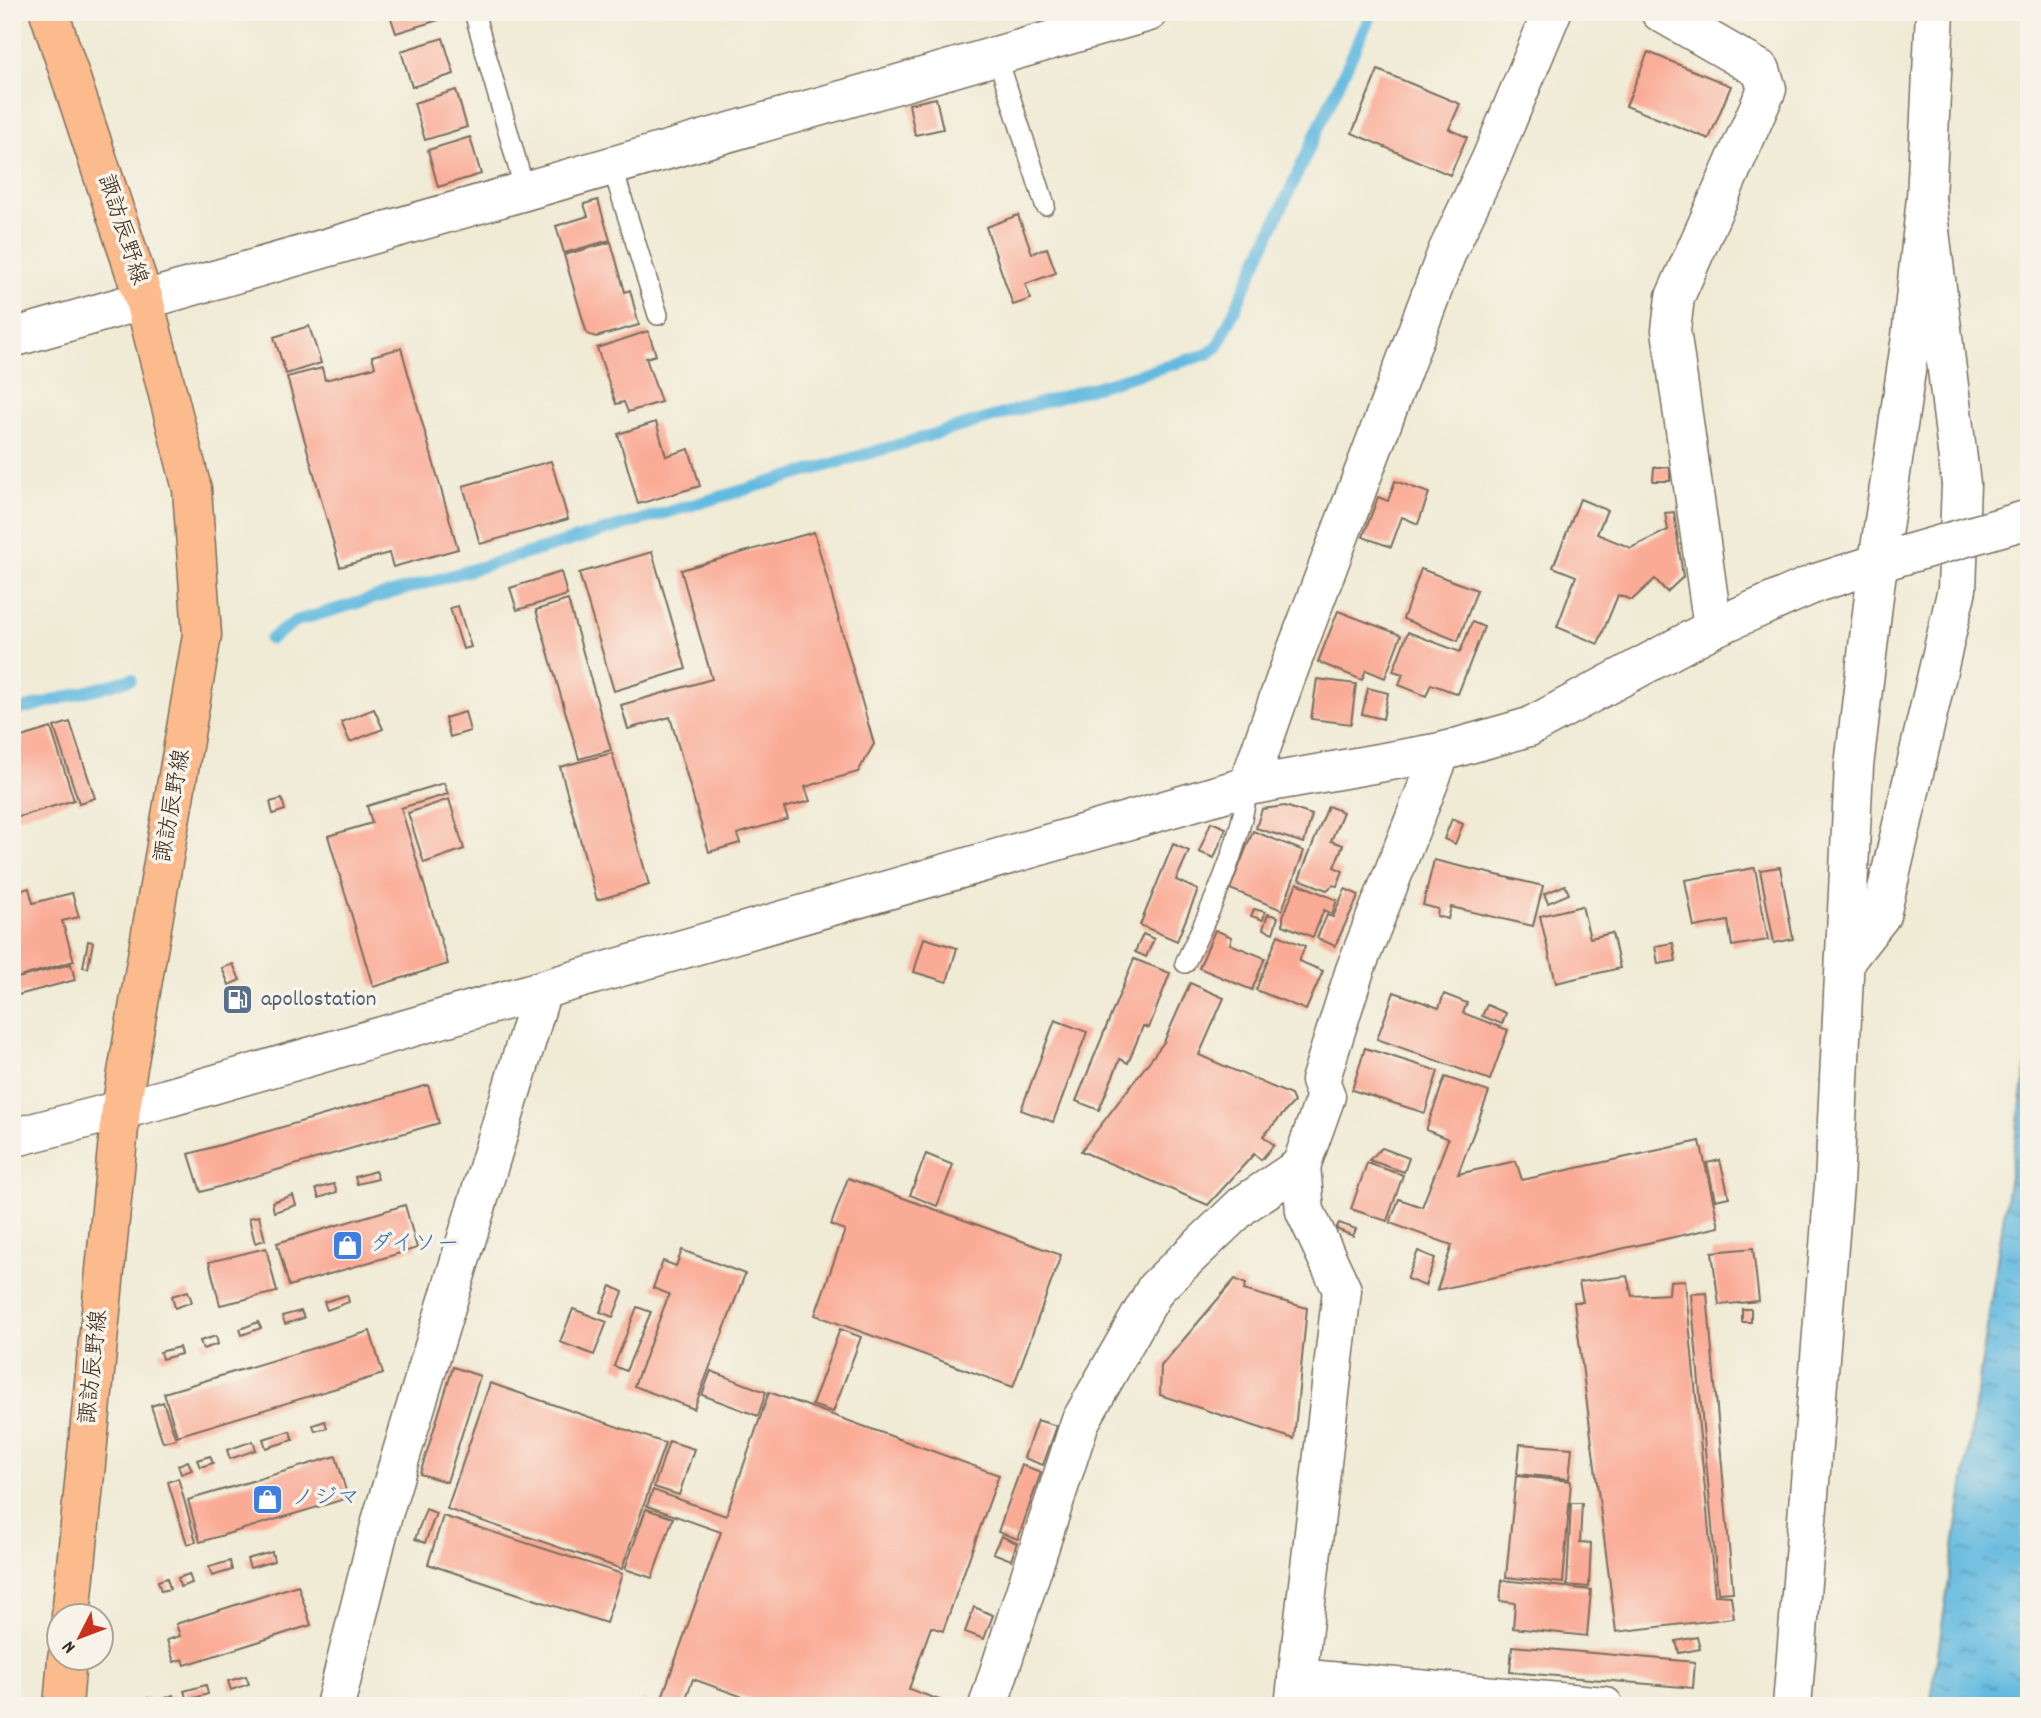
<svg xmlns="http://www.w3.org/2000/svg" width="2041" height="1718" viewBox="0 0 2041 1718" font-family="Dekko,'Klee One',sans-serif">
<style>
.water{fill:url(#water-ripples);stroke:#4f727f;stroke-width:2}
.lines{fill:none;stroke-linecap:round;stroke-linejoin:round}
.stream{stroke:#63bae0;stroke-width:12}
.building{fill:#faab96}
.service-casing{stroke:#7a6e5e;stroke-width:22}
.minor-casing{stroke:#7a6e5e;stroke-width:41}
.tertiary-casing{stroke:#7a6e5e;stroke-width:41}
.primary-casing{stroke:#7a6e5e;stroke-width:41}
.service{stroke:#fff;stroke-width:19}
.minor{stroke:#fff;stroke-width:38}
.tertiary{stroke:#fff;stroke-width:38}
.primary{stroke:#fbbb8d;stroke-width:38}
.tertiary-bridge-casing{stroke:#7a6e5e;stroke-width:41;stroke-linecap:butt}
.tertiary-bridge{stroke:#fff;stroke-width:38}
.labels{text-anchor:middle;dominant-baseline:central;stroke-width:7;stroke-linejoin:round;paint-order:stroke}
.street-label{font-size:23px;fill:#3b2a1e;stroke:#f7f3e8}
.service-label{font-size:23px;fill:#4e5e75;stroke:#f7f3e8;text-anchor:start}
.shop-label{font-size:23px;fill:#366cbe;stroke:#f7f3e8;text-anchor:start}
</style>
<defs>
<pattern id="water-ripples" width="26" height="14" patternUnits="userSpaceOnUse" patternTransform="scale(1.75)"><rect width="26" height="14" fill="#63bae0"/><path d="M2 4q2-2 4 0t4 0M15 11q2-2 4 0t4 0" fill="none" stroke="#5397b5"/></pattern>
</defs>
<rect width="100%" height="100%" fill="#f7f3e8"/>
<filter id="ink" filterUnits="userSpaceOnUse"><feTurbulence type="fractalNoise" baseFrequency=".0143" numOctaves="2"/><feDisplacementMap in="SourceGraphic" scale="14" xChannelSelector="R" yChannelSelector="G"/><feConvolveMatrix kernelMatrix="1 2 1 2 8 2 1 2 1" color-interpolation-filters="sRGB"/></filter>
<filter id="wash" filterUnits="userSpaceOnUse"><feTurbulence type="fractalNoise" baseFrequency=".00686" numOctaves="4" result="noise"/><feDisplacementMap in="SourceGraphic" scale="28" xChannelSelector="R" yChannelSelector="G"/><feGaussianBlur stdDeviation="1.57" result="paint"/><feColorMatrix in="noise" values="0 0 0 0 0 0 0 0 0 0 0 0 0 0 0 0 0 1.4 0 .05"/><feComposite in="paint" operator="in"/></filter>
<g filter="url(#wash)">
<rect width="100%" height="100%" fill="#f0ebd5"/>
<polygon class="water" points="2029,1049 2029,1706 1930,1706"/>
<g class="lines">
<g class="stream">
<polyline points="270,639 296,621 1208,354 1218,346 1372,12"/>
<polyline points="12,712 131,679"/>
</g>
</g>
<g id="blocks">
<g class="building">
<polygon points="389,12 458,12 458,14 396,33"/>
<polygon points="1024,12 1047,12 1047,13 1026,19"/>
<polygon points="1296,12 1321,12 1321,13 1299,20"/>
<polygon points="443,38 454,74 412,87 401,51"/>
<polygon points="1648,52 1731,86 1709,139 1626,106"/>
<polygon points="1378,70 1460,104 1449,129 1467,137 1450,175 1352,133"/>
<polygon points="456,90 467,127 425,140 414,103"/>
<polygon points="936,98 943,129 915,135 909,104"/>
<polygon points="470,137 481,174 438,187 428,150"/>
<polygon points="598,200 610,240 564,253 556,226 588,216 584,204"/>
<polygon points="1018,215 1032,253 1047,248 1056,273 1025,284 1031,299 1013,305 986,227"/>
<polygon points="611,242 625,292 630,290 639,325 596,337 587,334 564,255"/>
<polygon points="309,326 321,363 286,374 274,337"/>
<polygon points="648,331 656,355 646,358 661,402 628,412 624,402 616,404 597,348"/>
<polygon points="401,348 458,549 393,567 389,553 340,567 287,377 322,368 325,380 375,367 372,356"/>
<polygon points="656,422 666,456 689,449 700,486 638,504 618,434"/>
<polygon points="551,461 568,519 480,544 463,486"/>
<polygon points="1654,467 1670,467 1670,481 1653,481"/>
<polygon points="1395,481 1429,493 1418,524 1402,517 1391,547 1363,537 1378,497 1388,501"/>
<polygon points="1580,499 1607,510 1597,534 1631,548 1668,530 1665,513 1674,512 1683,577 1667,592 1655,579 1632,600 1618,595 1598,644 1557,627 1576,576 1553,567"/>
<polygon points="814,532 874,744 858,772 805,787 810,801 784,808 788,819 737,834 740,843 709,852 670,717 628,729 621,705 712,679 681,570"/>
<polygon points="652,552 686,669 614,691 579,573"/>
<polygon points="1421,569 1477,590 1458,641 1403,619"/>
<polygon points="561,572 567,595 517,610 510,588"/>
<polygon points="568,600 611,750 579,759 536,610"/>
<polygon points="458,606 471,647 463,649 450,608"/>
<polygon points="1338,611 1401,635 1385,678 1366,670 1362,680 1318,662"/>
<polygon points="1472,622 1484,627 1458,694 1431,684 1426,696 1399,685 1403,674 1393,671 1408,632 1460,652"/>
<polygon points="1317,679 1356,684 1351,724 1311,719"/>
<polygon points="1368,688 1388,693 1383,719 1362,714"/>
<polygon points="374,709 383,729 350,742 341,722"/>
<polygon points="465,712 470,731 450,737 445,718"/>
<polygon points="70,722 95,798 79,803 54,727"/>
<polygon points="51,728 74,800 12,819 12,740"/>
<polygon points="612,753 649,885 597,900 560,767"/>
<polygon points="444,783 448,794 401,808 448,964 373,987 328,836 372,823 367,806"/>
<polygon points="282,799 285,810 273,814 270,802"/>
<polygon points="449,799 464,849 424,863 408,813"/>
<polygon points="1285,806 1312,815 1304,843 1256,828 1262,809"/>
<polygon points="1328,806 1343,812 1331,841 1343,845 1334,867 1343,871 1337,886 1333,885 1327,890 1299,879"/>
<polygon points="1452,819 1463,824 1455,844 1444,839"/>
<polygon points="1211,822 1226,828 1214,858 1199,852"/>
<polygon points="1253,831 1304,851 1282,910 1230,889"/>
<polygon points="1173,844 1189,851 1176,880 1198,890 1177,941 1140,925"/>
<polygon points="1434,860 1543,886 1533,926 1451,907 1448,919 1437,916 1438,909 1423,905"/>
<polygon points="1780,867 1793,939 1774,943 1760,870"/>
<polygon points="1755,868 1768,940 1732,946 1728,921 1694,927 1685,880"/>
<polygon points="1297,883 1337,900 1332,914 1324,910 1313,937 1283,925 1283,916"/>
<polygon points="1565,885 1569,894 1548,903 1544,894"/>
<polygon points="29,888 33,903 72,893 79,917 62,921 74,961 16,978 12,964 12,893"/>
<polygon points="1345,889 1359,895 1335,946 1317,938 1327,915 1333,917"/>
<polygon points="1582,906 1590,938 1612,933 1620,968 1556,983 1540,916"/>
<polygon points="1254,909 1265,912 1263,920 1251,916"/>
<polygon points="1268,914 1278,917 1273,933 1263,929"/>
<polygon points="1215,930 1232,937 1230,944 1265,958 1252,990 1199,968"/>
<polygon points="1143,934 1154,939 1146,957 1135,952"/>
<polygon points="1278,935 1305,946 1299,961 1323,971 1306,1010 1256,990"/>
<polygon points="924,938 957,948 947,982 914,972"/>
<polygon points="88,941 93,942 88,968 83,967"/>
<polygon points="1673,943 1676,961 1658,964 1655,946"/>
<polygon points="1134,959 1170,973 1149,1028 1143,1026 1128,1063 1120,1059 1099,1110 1076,1101"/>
<polygon points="71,964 75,980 18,995 14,979"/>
<polygon points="233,964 240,980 229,985 222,968"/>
<polygon points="1190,983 1224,998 1199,1055 1291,1095 1294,1102 1263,1136 1274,1145 1261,1160 1254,1154 1208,1205 1081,1151 1164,1042"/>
<polygon points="242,988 248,1007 234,1012 227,994"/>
<polygon points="1394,992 1439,1008 1444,994 1467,1003 1463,1013 1508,1030 1490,1080 1377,1039"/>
<polygon points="1487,1005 1506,1013 1502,1024 1482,1016"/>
<polygon points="1055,1020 1087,1032 1053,1122 1021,1110"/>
<polygon points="1365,1048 1438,1071 1425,1113 1352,1090"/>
<polygon points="1445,1077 1489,1092 1458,1174 1516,1161 1522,1180 1700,1141 1719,1227 1437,1290 1452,1245 1390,1223 1399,1199 1422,1207 1448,1139 1426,1130"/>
<polygon points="428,1085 439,1123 201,1192 189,1154"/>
<polygon points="1382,1148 1409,1158 1404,1172 1369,1160"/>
<polygon points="926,1154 953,1165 937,1206 910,1195"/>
<polygon points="1720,1160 1729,1197 1715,1200 1707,1163"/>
<polygon points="1367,1163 1403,1175 1387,1221 1351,1209"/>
<polygon points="375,1171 378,1179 357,1184 355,1177"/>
<polygon points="848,1178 1061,1255 1013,1387 815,1315 845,1230 831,1225"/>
<polygon points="334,1184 337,1192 319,1198 316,1189"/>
<polygon points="293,1195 296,1205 274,1212 272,1202"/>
<polygon points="405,1205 417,1248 289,1286 277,1243"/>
<polygon points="259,1216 265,1240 255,1243 249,1218"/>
<polygon points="1339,1223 1356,1229 1353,1236 1336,1229"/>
<polygon points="266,1248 277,1292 220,1305 209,1262"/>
<polygon points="1753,1248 1759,1301 1719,1305 1712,1252"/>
<polygon points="682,1250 745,1274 694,1409 634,1386 669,1294 653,1288 663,1261 676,1266"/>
<polygon points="1418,1251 1435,1258 1425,1286 1407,1279"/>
<polygon points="1627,1276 1632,1296 1669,1294 1670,1281 1685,1280 1715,1595 1731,1596 1734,1618 1616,1632 1574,1302 1583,1302 1579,1282"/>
<polygon points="1235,1279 1246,1284 1244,1290 1307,1308 1294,1439 1160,1395 1161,1366"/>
<polygon points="611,1286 623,1292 613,1317 600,1312"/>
<polygon points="188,1291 192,1302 175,1308 172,1296"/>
<polygon points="1707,1293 1733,1592 1718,1593 1691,1294"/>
<polygon points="347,1295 349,1302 327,1310 324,1302"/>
<polygon points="637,1307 651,1312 626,1371 614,1366"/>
<polygon points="573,1309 607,1322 594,1355 560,1342"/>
<rect x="1742" y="1309" width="9" height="13"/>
<polygon points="301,1311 304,1318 285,1324 282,1316"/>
<polygon points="258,1322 261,1328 242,1335 240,1329"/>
<polygon points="840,1329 861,1337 833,1412 812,1405"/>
<polygon points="370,1331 383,1374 177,1436 164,1393"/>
<polygon points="216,1336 218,1344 203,1349 200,1341"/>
<polygon points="179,1347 181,1354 162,1359 160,1352"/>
<polygon points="453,1367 480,1376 447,1482 420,1474"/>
<polygon points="711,1371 766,1392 758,1416 702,1395"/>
<polygon points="490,1383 665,1443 622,1569 447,1509"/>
<polygon points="769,1392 999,1475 943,1631 931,1627 909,1689 956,1706 768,1706 693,1679 683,1706 659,1706 721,1532 647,1506 653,1490 726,1516"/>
<polygon points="163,1402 176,1439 163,1442 151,1406"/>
<polygon points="1037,1420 1057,1426 1043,1465 1024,1458"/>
<polygon points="325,1421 327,1428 315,1431 313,1425"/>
<polygon points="290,1431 293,1440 266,1448 263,1439"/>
<polygon points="253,1441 256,1450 230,1459 227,1450"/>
<polygon points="669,1441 694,1449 679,1495 654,1487"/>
<polygon points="1520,1444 1572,1448 1569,1479 1517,1474"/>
<polygon points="210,1456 213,1463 200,1467 197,1460"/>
<polygon points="336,1456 348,1498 200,1542 188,1500"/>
<polygon points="188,1461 192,1470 181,1474 178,1465"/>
<polygon points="1022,1465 1041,1472 1018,1539 998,1532"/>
<polygon points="1516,1476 1571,1481 1563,1583 1506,1577"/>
<polygon points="178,1478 196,1542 187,1544 168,1482"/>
<polygon points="1571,1503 1582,1503 1580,1542 1591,1543 1589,1587 1567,1585"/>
<polygon points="426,1509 436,1513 425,1543 415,1539"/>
<polygon points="646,1509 673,1518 652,1578 625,1569"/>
<polygon points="443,1516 622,1574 606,1623 428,1564"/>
<polygon points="1001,1536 1017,1543 1011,1560 993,1553"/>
<polygon points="272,1552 274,1561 250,1568 247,1559"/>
<polygon points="230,1561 232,1570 212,1576 209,1567"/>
<polygon points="189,1574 192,1583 180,1587 178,1578"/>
<polygon points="167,1578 170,1589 161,1591 158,1581"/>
<polygon points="1502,1580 1591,1590 1587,1636 1513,1628 1515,1603 1500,1601"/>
<polygon points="298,1585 311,1625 185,1665 183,1659 174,1662 167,1640 180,1636 176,1624"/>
<polygon points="974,1607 993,1615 984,1639 965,1632"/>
<polygon points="1697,1637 1700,1649 1679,1653 1676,1641"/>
<polygon points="1512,1646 1695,1662 1693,1688 1510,1672"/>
<polygon points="246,1676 249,1684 231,1690 228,1681"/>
<polygon points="206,1685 208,1694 187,1700 184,1691"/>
<polygon points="173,1695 176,1703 162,1706 160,1700"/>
<polygon points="148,1698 150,1706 142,1706 140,1701"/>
<polygon points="643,1700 659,1705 659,1706 641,1706"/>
</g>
</g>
</g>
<g filter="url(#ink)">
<use href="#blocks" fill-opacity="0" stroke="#7a6e5e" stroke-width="2"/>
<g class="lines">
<defs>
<g id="service">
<polyline points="474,12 525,191"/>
<polyline points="997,56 1045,205"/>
<polyline points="612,166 658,315"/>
<path d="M1185 963C1212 908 1240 847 1248 786"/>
</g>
<g id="minor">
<polyline points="1660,12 1761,70 1767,89 1675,297 1671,330 1713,628"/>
<polyline points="12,338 1149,12"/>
<polyline points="1878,562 1911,337 1926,198 1935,12"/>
<polyline points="1248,786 1285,680 1447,252 1491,159 1552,12"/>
<polyline points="1845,961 1881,915 1957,589 1961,484 1926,198"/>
<polyline points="1297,1678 1604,1706"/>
<polyline points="335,1706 382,1518 542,990"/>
<polyline points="988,1706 1080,1422 1156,1288 1243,1205 1301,1166 1326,1096 1320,1081 1355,970 1441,752"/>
<polyline points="1294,1706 1342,1290 1305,1211 1301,1166"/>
</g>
<g id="tertiary">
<polyline points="12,1138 167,1098 1248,786 1441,752 1529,727 1713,628 1816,583 1904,555"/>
<polyline points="1792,1706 1834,1184 1854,766 1878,562"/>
</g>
<g id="primary">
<polyline points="49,12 144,300 192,489 202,635 121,1108 71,1616"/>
<polyline points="63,1706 67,1658"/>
</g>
</defs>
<use href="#service" class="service-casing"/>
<use href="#minor" class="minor-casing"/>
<use href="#tertiary" class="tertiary-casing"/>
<use href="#primary" class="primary-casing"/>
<use href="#service" class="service"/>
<use href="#minor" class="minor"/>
<use href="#tertiary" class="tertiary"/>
<use href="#primary" class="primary"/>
<defs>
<polyline id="tertiary-bridge" points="1904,555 2029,519"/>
</defs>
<use href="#tertiary-bridge" class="tertiary-bridge-casing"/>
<use href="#tertiary-bridge" class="tertiary-bridge"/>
</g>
</g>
<defs>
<symbol id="fuel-square" viewBox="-11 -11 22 22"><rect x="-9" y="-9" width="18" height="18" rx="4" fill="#5c6f8a" stroke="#f7f3e8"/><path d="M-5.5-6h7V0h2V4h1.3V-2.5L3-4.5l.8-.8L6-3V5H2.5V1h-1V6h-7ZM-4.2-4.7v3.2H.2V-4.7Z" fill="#fff"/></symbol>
<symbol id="shop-square" viewBox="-11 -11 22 22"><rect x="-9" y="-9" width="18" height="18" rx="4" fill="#3f7fe0" stroke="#f7f3e8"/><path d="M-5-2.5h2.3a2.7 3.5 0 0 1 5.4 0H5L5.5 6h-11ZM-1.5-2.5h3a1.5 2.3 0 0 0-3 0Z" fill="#fff"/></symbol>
</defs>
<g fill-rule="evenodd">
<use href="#fuel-square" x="220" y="982" width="35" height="35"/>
<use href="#shop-square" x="330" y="1228" width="35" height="35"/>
<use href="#shop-square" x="250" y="1482" width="35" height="35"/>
</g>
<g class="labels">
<g class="street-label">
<text transform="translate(121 230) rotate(72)">諏訪辰野線</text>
<text transform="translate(174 806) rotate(-80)">諏訪辰野線</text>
<text transform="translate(95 1367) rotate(-84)">諏訪辰野線</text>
</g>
<g class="service-label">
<text x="261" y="1000">apollostation</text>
</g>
<g class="shop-label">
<text x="370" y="1245">ダイソー</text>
<text x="291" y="1499">ノジマ</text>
</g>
</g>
<rect width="2041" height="1718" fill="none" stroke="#f7f3e8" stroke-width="42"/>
<g transform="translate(80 1637) rotate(228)"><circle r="33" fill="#f7f3e8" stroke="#aca397" stroke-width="2"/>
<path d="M0-5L12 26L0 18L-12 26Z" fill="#c8321e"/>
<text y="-10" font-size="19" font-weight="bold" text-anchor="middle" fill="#3b2a1e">N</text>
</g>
</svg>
